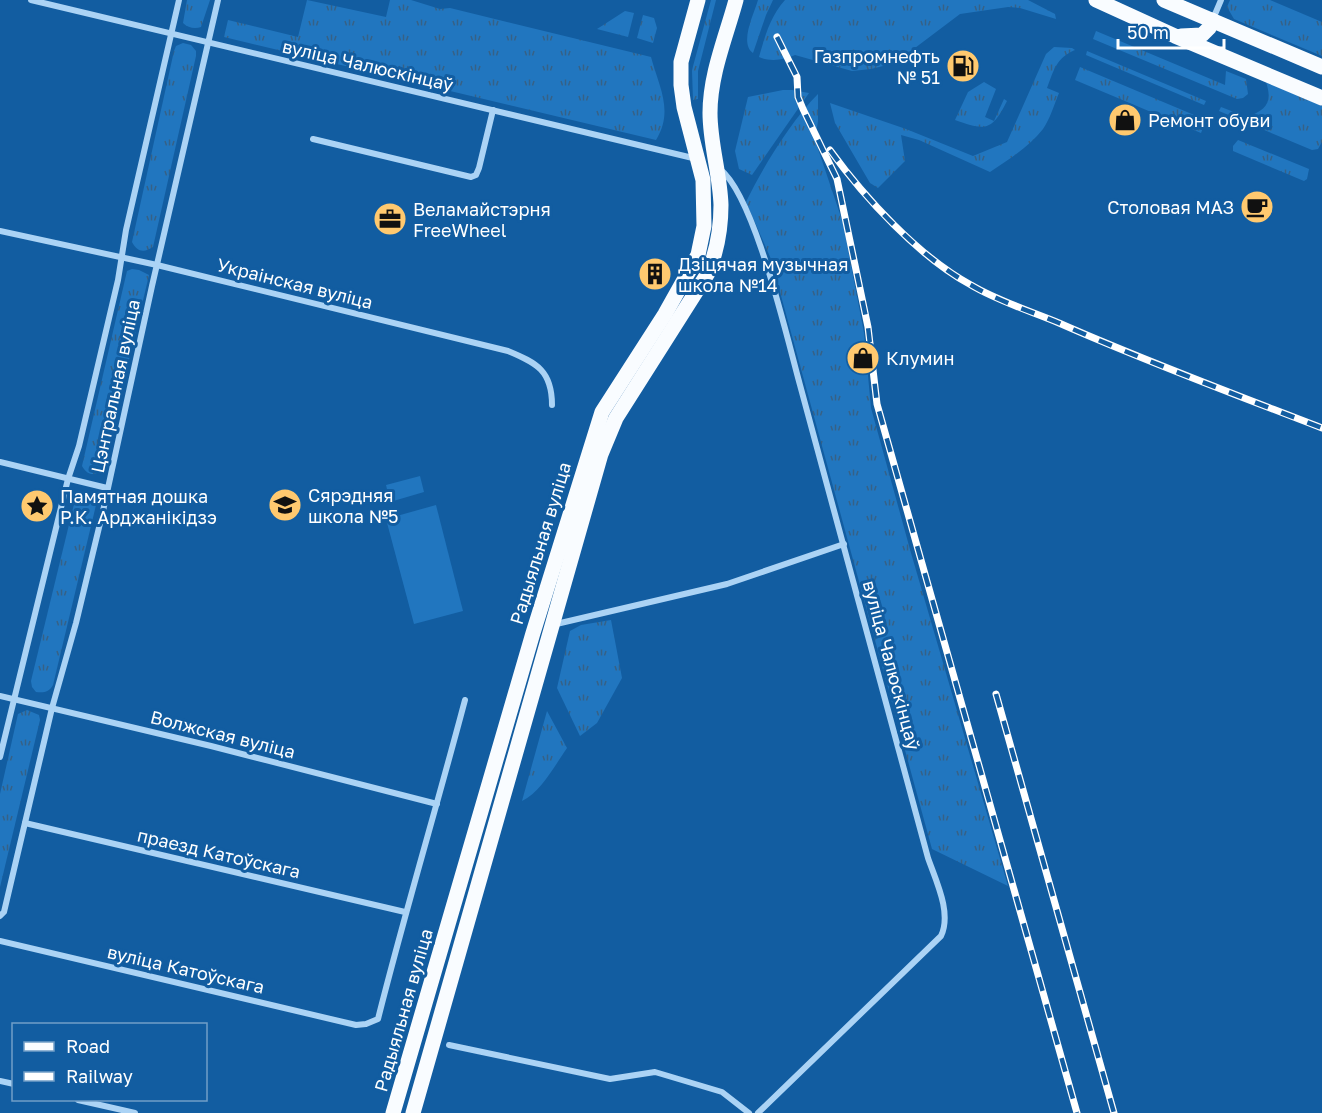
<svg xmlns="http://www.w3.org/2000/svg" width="1322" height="1113" viewBox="0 0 1322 1113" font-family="'Golos Text',sans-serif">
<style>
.grass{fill:url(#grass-tufts)}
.garden{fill:#2176bf}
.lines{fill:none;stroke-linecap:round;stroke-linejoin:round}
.minor{stroke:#abd3f5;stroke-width:6}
.primary{stroke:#f9fcff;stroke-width:15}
.rail-casing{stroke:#fff;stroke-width:7}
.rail{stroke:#125da1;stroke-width:4.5;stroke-dasharray:14;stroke-linecap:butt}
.labels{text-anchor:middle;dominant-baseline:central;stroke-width:6;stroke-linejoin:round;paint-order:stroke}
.poi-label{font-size:18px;fill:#fff;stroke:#125da1;text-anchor:start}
.street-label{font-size:18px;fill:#fff;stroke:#125da1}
</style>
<defs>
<pattern id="grass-tufts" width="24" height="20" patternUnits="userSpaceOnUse" patternTransform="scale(1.5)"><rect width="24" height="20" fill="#2176bf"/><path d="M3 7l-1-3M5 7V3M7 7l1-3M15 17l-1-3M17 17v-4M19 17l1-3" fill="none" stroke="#366186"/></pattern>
</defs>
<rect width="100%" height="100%" fill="#125da1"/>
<g class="grass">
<path d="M187 0H210L201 27C195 29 188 28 183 23Z"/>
<path d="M307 0 386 17 390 0H411L440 9 450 8 651 57C659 87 674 111 656 140L224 37 228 20 298 37Z"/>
<polygon points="711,0 716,0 698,71 698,99 693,100 692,70"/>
<path d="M758 0H773L766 15 753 53C739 43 754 14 758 0Z"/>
<path d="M785 0H1028L1055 14 1056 19 1020 8 1008 7 960 14 895 63 871 69 852 71 795 55C784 60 770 62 759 57 765 36 770 17 785 0Z"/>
<polygon points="1230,0 1270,0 1322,22 1322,56 1234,19 1227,7"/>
<polygon points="625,11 634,13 628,37 597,29"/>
<polygon points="643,15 654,18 657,28 653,43 637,38"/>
<polygon points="1096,31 1225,85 1226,71 1246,79 1248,94 1243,98 1237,99 1093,39"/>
<path d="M183 43 191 45 196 51V56L153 247C144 253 137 252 132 242L174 51 176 46Z"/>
<path d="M1054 47 1072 48 1075 50C1056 58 1054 70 1047 88L1059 93C1054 105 1050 119 1043 129 1029 147 1009 159 990 172L919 140 901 135 905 161 878 188 870 183 835 123 830 103 906 129 973 156 1007 142 1046 54Z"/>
<polygon points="1087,51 1206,101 1204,105 1086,55"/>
<polygon points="1080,67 1206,120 1201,133 1075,80"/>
<path d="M984 82 996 89 985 117 994 121 1004 99 1007 101C992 131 986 131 955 120L968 92Z"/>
<path d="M1266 82 1322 106V142L1318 149 1312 150 1219 111 1221 107 1247 117C1266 110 1273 103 1266 82Z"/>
<polygon points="783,90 792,90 809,93 752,175 739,169 735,151 748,97"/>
<path d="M818 94V121L815 140 843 223 864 333 871 408 911 553 1008 886 932 849 771 259 746 202C763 167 791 121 818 94Z"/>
<polygon points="1238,140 1309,169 1307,179 1304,181 1233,151 1233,146"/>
<path d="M132 269 139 270 149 275 103 470C94 476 88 476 82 466L127 271Z"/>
<path d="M80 493H87L93 496 96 505 53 685C49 692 44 693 36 692L32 687 31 681 75 500Z"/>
<polygon points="611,620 622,678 597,723 580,736 557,688 570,631 581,625"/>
<polygon points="27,710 39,715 40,720 0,887 0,794 18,714"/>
<path d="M547 711 567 748C555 765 541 792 522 801Z"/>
</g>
<g class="garden">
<polygon points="420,476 424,492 390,502 386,485"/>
<polygon points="436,505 463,611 414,624 386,519"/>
</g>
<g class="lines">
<g class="minor">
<polyline points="31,0 697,159"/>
<polyline points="1213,19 1221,0"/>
<polyline points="313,139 471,177 476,175 479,168 493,110"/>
<path d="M720 169C755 197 787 338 800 385 844 542 886 700 928 858 936 881 952 913 941 936L758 1113"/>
<path d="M0 231 157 265 508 351C537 363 552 371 552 405"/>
<polyline points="0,462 107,488"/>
<polyline points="552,625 727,584 844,544"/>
<polyline points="0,696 211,746 437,804"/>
<polyline points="0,757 68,479 79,446 118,280 126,230 179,0"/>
<polyline points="25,823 405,912"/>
<polyline points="0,916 4,912 52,708 76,623 103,511 152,286 218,0"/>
<path d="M0 941 356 1025 366 1024 378 1019C405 912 437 806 465 700"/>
<polyline points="449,1045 610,1079 655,1072 722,1092 749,1113"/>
<polyline points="0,1081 14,1084"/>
<polyline points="78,1100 135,1113"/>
</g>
<g class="primary">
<polyline points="1096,0 1175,36 1322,98"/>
<polyline points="1164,0 1322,67"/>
<polyline points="1181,36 1202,35 1209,28 1212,20"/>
<polyline points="393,1113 533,633 602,412 665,314 698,255 704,226 703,180 684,107 681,85 681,62 698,0"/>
<path d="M413 1113 601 454 616 418 708 273C717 251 721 229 721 205 720 174 710 144 710 113 710 74 726 37 736 0"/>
</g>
<defs>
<g id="rail">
<polyline points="777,37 797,77 798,97 803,109 837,179 868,327 877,404 1077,1113"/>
<path d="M830 150C864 197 919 257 971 285 998 301 1030 311 1059 323 1145 361 1234 394 1322 428"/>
<polyline points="996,694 1114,1113"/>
</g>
</defs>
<use href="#rail" class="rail-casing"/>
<use href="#rail" class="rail"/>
</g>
<defs>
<symbol id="fuel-disc" viewBox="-11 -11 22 22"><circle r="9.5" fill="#ffc96f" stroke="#125da1"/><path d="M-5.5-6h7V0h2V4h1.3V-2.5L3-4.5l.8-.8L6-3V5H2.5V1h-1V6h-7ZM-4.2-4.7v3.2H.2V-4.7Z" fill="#111"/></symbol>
<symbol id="shop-disc" viewBox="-11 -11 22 22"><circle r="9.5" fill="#ffc96f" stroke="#125da1"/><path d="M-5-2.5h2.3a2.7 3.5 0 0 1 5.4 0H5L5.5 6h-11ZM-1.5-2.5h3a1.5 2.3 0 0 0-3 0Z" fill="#111"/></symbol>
<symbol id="cafe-disc" viewBox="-11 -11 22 22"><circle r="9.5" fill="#ffc96f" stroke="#125da1"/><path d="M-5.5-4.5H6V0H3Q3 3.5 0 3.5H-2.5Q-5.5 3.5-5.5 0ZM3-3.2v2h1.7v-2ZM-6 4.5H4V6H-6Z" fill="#111"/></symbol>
<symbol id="office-disc" viewBox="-11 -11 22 22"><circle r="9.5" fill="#ffc96f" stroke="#125da1"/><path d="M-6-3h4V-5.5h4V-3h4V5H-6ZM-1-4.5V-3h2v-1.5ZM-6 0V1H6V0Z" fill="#111"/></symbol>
<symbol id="building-disc" viewBox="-11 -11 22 22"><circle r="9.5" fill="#ffc96f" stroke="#125da1"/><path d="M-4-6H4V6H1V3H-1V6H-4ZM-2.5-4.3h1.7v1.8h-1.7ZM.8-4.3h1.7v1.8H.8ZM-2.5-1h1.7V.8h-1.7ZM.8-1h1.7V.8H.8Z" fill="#111"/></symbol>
<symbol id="school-disc" viewBox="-11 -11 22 22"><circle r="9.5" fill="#ffc96f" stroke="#125da1"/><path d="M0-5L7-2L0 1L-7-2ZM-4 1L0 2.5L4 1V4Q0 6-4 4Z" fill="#111"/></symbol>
<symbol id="sight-disc" viewBox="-11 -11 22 22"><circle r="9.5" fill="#ffc96f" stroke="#125da1"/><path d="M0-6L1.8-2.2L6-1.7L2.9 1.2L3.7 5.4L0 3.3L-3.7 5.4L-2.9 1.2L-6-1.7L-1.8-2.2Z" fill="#111"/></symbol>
</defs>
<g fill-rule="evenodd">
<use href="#fuel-disc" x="944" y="47" width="38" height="38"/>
<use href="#shop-disc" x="1106" y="101" width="38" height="38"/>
<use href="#cafe-disc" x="1238" y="188" width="38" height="38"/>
<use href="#office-disc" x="371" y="200" width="38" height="38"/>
<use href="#building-disc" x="636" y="255" width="38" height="38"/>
<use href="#shop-disc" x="844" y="339" width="38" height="38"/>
<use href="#school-disc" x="266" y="486" width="38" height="38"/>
<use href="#sight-disc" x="18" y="487" width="38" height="38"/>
</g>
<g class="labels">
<g class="poi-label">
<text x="940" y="56" text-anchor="end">Газпромнефть<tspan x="940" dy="21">№ 51</tspan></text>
<text x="1148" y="120">Ремонт обуви</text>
<text x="1234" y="207" text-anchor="end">Столовая МАЗ</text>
<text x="413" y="209">Веламайстэрня<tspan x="413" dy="21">FreeWheel</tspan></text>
<text x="678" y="264">Дзіцячая музычная<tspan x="678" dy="21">школа №14</tspan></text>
<text x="886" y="358">Клумин</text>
<text x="308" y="495">Сярэдняя<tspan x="308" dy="21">школа №5</tspan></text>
<text x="60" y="496">Памятная дошка<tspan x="60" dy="21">Р.К. Арджанікідзэ</tspan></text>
</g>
<g class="street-label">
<text transform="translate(368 65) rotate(13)">вуліца Чалюскінцаў</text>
<text transform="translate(295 283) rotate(14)">Украінская вуліца</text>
<text transform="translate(115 386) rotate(-78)">Цэнтральная вуліца</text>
<text transform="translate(540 543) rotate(-73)">Радыяльная вуліца</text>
<text transform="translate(892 665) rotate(75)">вуліца Чалюскінцаў</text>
<text transform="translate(223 734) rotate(14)">Волжская вуліца</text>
<text transform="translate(219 853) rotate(13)">праезд Катоўскага</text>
<text transform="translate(186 969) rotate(13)">вуліца Катоўскага</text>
<text transform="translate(403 1010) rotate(-74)">Радыяльная вуліца</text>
</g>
</g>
<rect x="12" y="1023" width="195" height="78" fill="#125da1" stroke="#719ec7" stroke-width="1.5"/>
<rect x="24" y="1042" width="30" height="9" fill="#f9fcff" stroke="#719ec7" stroke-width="1.5"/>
<text x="66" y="1053" font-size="18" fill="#ffffff">Road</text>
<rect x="24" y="1072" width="30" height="9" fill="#ffffff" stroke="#719ec7" stroke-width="1.5"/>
<text x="66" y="1083" font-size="18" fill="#ffffff">Railway</text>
<path d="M1118 39v9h106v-9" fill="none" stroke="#ffffff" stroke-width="3"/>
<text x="1127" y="39" font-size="18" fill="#ffffff" stroke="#125da1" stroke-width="4.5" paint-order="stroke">50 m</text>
</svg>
